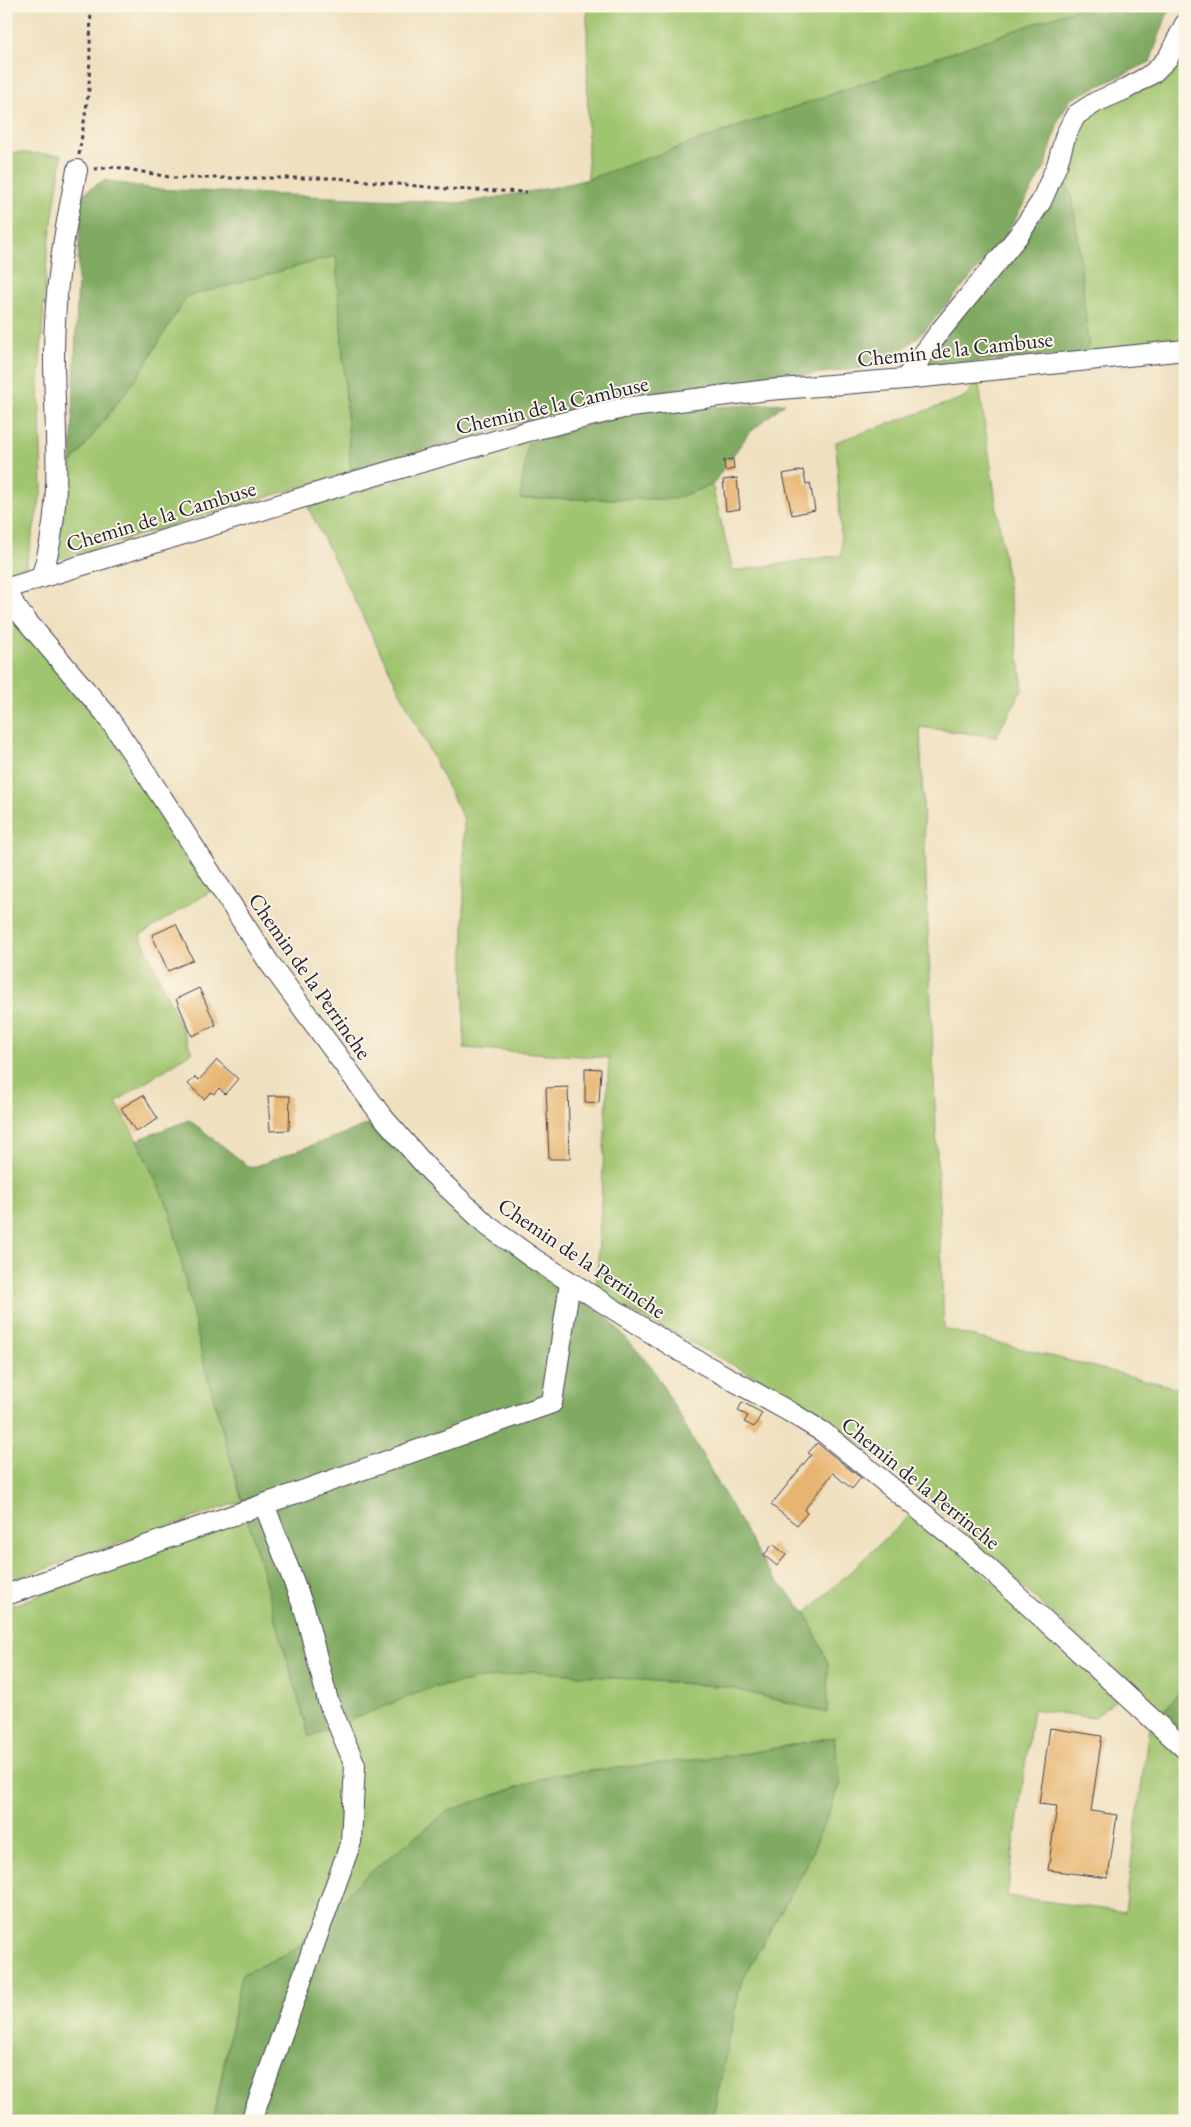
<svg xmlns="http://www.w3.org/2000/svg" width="1191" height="2127" viewBox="0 0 1191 2127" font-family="'EB Garamond',serif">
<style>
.green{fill:#a0c56f;stroke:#617455}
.forest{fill:#80aa62;stroke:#51664e}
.building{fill:#e7b571}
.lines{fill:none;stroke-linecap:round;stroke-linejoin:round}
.minor-casing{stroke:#413e4f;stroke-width:22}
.path{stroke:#413e4f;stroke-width:3;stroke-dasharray:4 4;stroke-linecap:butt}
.minor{stroke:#fff;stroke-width:20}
.labels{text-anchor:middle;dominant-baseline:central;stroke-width:4;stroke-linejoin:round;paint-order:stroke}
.street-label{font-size:22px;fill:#22223b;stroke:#fcf5e5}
</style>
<rect width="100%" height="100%" fill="#fcf5e5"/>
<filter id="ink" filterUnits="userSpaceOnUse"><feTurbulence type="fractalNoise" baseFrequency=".02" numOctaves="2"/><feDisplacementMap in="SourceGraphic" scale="10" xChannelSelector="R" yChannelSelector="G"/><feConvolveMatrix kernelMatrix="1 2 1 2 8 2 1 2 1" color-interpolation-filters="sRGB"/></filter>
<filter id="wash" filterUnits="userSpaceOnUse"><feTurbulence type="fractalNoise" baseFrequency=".0096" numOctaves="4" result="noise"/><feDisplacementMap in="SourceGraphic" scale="20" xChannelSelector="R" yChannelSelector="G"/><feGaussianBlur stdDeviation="1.12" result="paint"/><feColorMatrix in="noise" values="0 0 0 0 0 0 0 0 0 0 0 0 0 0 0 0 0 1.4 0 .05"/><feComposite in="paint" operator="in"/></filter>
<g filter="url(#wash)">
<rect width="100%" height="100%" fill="#efe0c0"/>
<g class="green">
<polygon points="587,6 1085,6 588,179"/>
<polygon points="1185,43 1185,341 1089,353 1078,237 1071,194 1061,177 1079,126 1092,113"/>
<polygon points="6,152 62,155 47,256 39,382 42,490 26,565 6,577"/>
<polygon points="336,255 351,472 55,560 71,464 138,376 186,297"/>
<polygon points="978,378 1023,688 996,737 920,727 944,1329 1185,1390 1185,1685 1161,1715 933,1503 891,1468 798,1399 596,1293 609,1058 464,1048 464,820 308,507 528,442 521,499 673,499 712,485 733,571 842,555 836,442 966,397"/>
<polygon points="6,609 90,704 213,890 140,935 192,1052 116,1102 137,1140 170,1211 204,1364 242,1501 6,1582"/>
<polygon points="915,1511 1118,1698 1094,1718 1033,1709 1007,1896 1125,1912 1149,1726 1185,1760 1185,2121 712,2121 741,1982 805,1869 841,1783 834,1737 738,1755 363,1878 298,1948 241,1975 213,2121 29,2121 6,2115 6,1608 247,1517 309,1736 430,1688 531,1671 728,1687 826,1713 828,1663 806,1613"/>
</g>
<g class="forest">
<polygon points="1085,6 1170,6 1150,62 1071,99 1059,118 1046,165 1004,238 924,331 886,365 620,398 526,421 351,472 336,256 186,297 138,376 71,464 81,195 104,180 154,189 464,203 556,187 588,179"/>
<polygon points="1061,177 1071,194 1078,237 1089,353 926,366 925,358"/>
<polygon points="785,403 748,434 712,485 673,499 520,499 528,442 634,412"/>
<polygon points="189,1120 251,1168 375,1122 542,1270 608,1318 652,1367 767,1569 806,1613 828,1663 827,1713 728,1687 531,1671 430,1688 309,1737 204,1364 170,1211 137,1140"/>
<polygon points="1185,1685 1185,1736 1161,1715"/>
<polygon points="834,1737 841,1783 805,1869 741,1982 712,2121 224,2121 214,2118 241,1975 298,1948 363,1878 448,1811 552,1775 738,1755"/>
</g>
<g id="blocks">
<g class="building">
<polygon points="733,459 734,469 725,471 724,460"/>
<polygon points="803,470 806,484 810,483 815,510 792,515 783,474"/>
<polygon points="737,478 740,509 726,511 723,480"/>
<polygon points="176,924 193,960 168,971 152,935"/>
<polygon points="199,988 216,1025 192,1036 176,999"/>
<polygon points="217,1060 238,1079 225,1094 219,1088 214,1094 211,1092 204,1099 188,1084 195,1077 199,1080"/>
<polygon points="585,1068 601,1069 599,1103 585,1102"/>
<polygon points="568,1087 570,1159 549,1159 546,1088"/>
<polygon points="143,1095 158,1119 136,1132 121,1108"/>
<polygon points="268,1096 290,1096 289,1130 270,1131"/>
<polygon points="742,1402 762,1413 754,1427 744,1422 748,1416 738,1411"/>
<polygon points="817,1443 861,1478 852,1489 833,1473 804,1510 807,1513 797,1525 771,1505 811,1455 808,1453"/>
<polygon points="773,1544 786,1555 777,1566 764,1555"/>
<polygon points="1050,1728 1102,1736 1091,1811 1117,1815 1108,1878 1048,1870 1057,1806 1039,1804"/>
</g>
</g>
</g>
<g filter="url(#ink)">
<use href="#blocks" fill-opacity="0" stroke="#413e4f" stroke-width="1"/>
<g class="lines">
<defs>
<g id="minor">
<polyline points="905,379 941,330 1018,236 1041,202 1057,165 1066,134 1076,115 1096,102 1126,89 1153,73 1168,58 1185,24"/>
<path d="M41 578C65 506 54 430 54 355 54 292 64 232 77 170"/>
<polyline points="6,588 15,606 24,618 105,713 144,770 268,961 381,1115 430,1171 488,1226 534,1259 680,1351 790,1412 823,1432 965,1547 1185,1749"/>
<polyline points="8,588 353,482 529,431 623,408 768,390 905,379 1185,350"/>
<polyline points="6,1595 552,1403 570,1283"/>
<polyline points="251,2121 351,1842 355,1765 328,1701 305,1611 264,1504"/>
</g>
</defs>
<use href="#minor" class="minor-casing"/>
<g class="path">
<polyline points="79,155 89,89 91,6"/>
<polyline points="94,169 116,167 174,178 336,178 448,189 527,192"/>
</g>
<use href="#minor" class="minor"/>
</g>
</g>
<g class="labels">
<g class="street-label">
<text transform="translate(955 349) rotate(-6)">Chemin de la Cambuse</text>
<text transform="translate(552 405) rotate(-13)">Chemin de la Cambuse</text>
<text transform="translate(161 516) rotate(-17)">Chemin de la Cambuse</text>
<text transform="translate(310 976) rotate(55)">Chemin de la Perrinche</text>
<text transform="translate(582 1258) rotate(34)">Chemin de la Perrinche</text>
<text transform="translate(921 1483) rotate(39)">Chemin de la Perrinche</text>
</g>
</g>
<rect width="1191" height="2127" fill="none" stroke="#fcf5e5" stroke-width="25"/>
</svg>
